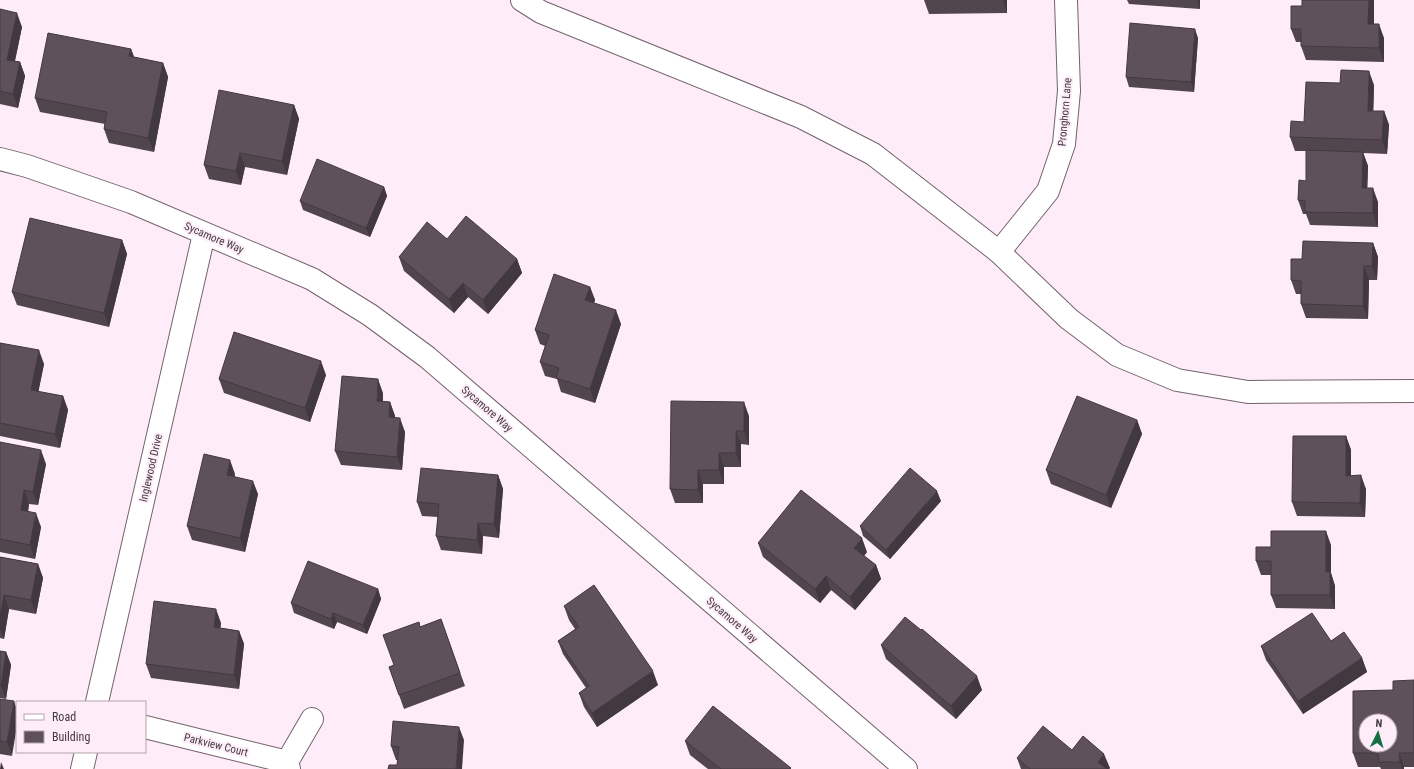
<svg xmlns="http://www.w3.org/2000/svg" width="1414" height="769" viewBox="0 0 1414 769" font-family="'Roboto Condensed',sans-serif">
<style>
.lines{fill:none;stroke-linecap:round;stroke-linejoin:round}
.street-casing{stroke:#72636e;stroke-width:24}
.street{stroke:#fff;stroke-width:22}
.wall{fill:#52464e}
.shaded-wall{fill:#423940}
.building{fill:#5f515b;stroke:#423940;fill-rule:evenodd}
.labels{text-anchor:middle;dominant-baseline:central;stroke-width:4;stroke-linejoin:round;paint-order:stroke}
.street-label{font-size:11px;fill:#413a3f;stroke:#feecf8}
</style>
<rect width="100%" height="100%" fill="#feecf8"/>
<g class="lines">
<defs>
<g id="street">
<polyline points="522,0 541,12 801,117 873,154 999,252 1069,319 1117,355 1177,380 1248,392 1414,391"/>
<polyline points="0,159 27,166 131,202 312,279 370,315 427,357 906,769"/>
<polyline points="999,252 1048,191 1064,144 1069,91 1066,0"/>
<polyline points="97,702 204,234"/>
<polyline points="145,727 287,762"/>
<polyline points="82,769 86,752"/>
<polyline points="289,769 287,762 312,719"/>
</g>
</defs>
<use href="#street" class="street-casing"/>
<use href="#street" class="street"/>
</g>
<g class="wall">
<polygon points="924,0 1007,0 1007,13 929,14"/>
<polygon points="1127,0 1200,0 1200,9 1129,4"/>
<polygon points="1374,0 1374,24 1384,38 1384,62 1306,60 1301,46 1301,42 1296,42 1291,29 1302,6"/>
<polygon points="0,9 22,27 15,61 20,62 25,76 18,108 0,104"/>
<polygon points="1198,38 1194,92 1129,87 1126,77"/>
<polygon points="131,49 134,57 163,63 168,77 154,152 109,143 104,129 105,124 40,112 35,98"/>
<polygon points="1374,85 1373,111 1384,111 1389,125 1387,154 1363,153 1368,166 1367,188 1378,202 1378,227 1310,225 1306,214 1303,214 1298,200 1306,181 1306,151 1295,151 1290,137 1304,122"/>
<polygon points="294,105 299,119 287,175 245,167 241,185 209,179 204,165"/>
<polygon points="384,187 387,196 370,237 303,210 300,201"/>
<polygon points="447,239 517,259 522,273 488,314 468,297 454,313 404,271 399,257"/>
<polygon points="122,240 127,254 109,327 17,305 12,292"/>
<polygon points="1373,243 1378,257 1377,280 1369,280 1368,319 1306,318 1301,304 1301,294 1296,294 1291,280 1302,259"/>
<polygon points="590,287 595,300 594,303 621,324 595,403 561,392 557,379 545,376 540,362 545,346 540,344 535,330"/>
<polygon points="0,343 44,364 38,392 63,396 68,410 60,448 0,436"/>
<polygon points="326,375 310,422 224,393 219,379"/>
<polygon points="383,393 383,401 390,402 395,416 395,418 405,432 402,470 341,465 335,451"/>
<polygon points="749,416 749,445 741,444 741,467 724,467 724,484 703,484 703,503 675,503 670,489"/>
<polygon points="1137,420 1142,434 1111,508 1051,484 1046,470"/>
<polygon points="1346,436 1351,450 1351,476 1366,489 1365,517 1297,516 1292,502"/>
<polygon points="0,442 46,464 38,505 29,504 28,512 41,527 35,559 0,552"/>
<polygon points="235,474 234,476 258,494 245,552 192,540 187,526"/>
<polygon points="498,475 503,489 499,538 483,536 482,554 441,550 436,536 438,517 422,516 417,502"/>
<polygon points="941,501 890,559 863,536 860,526"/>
<polygon points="758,543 867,552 864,556 876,565 881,579 855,610 831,590 820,603 763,557"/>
<polygon points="1331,545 1331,573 1335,586 1335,609 1276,608 1271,595 1271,575 1261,575 1256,561"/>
<polygon points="0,557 38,564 43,578 36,614 9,609 4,639 0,638"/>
<polygon points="378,589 381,599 367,634 337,622 334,629 294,613 291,603"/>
<polygon points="564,606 658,685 597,727 584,707 579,693 586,688 563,654 558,641 575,629 569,620"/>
<polygon points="441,619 465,686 404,709 389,667 394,665 420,627"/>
<polygon points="221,623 220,628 239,631 244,644 239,689 151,678 146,664"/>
<polygon points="1331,641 1362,658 1367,672 1303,714 1266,660 1261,646"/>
<polygon points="881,645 982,690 956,719 886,659"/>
<polygon points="0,651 6,652 11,665 6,699 0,698"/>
<polygon points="1414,680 1414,767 1404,767 1404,769 1381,769 1380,767 1358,767 1353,753 1393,690"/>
<polygon points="0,699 12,756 0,754"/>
<polygon points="464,740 397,765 398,760 396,760 391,746"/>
<polygon points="685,741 791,768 791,769 708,769 690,755"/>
<polygon points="1072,750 1110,768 1109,769 1021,769 1017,758"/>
</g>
<g class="shaded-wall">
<polygon points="1003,0 1007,0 1007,13"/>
<polygon points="1197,0 1200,0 1200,9"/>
<polygon points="1369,0 1374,0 1374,38 1368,24"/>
<polygon points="17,13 22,27 12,74 7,60"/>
<polygon points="1379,24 1384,38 1384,62 1379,48"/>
<polygon points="1195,29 1198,38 1194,92 1191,82"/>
<polygon points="131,49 136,62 129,56"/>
<polygon points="20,62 25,76 18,108 13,94"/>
<polygon points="163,63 168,77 154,152 148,138"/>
<polygon points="1369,71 1374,85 1373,125 1368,111"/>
<polygon points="294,105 299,119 287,175 282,161"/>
<polygon points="1384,111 1389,125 1387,154 1382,140"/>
<polygon points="1363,152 1368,166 1367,202 1362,188"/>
<polygon points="240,153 245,167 241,185 236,171"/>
<polygon points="384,187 387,196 370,237 366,228"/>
<polygon points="1373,188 1378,202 1378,227 1373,213"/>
<polygon points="122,240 127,254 109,327 104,313"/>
<polygon points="1373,243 1378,257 1377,280 1372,266"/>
<polygon points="517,259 522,273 488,314 483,300"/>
<polygon points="1364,266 1369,280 1368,319 1363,306"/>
<polygon points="463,283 468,297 454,313 449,299"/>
<polygon points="590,287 595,300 590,314 585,300"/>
<polygon points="616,310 621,324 595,403 590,389"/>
<polygon points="39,350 44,364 36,404 31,390"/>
<polygon points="321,361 326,375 310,422 305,408"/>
<polygon points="378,379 383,393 382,414 377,401"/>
<polygon points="63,396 68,410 60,448 55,434"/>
<polygon points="390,402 395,416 394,431 389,417"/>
<polygon points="744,402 749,416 749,445 744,431"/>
<polygon points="400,418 405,432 402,470 397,457"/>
<polygon points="1137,420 1142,434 1111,508 1106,495"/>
<polygon points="736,431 741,444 741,467 736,453"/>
<polygon points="1346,436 1351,450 1351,489 1346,476"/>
<polygon points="41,450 46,464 38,505 33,492"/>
<polygon points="719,453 724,467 724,484 719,470"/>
<polygon points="230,460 235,474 232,488 227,475"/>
<polygon points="698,470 703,484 703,503 698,490"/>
<polygon points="498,475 503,489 499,538 494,524"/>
<polygon points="1361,475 1366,489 1365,517 1360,503"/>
<polygon points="253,481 258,494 245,552 240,538"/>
<polygon points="24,490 29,504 26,524 21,510"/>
<polygon points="937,491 941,501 890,559 886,550"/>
<polygon points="36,513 41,527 35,559 30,545"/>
<polygon points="478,523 483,536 482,554 477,540"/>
<polygon points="1326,531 1331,545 1331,573 1335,586 1335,609 1330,595 1326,572"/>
<polygon points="862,538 867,552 859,562 854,548"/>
<polygon points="38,564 43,578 36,614 31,600"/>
<polygon points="876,565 881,579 855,610 850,597"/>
<polygon points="826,576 831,590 820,603 815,589"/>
<polygon points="378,589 381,599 367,634 363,625"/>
<polygon points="4,595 9,609 4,639 0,629 0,618"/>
<polygon points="216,609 221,623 219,641 214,627"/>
<polygon points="333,613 337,622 334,629 331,619"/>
<polygon points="239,631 244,644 239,689 234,675"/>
<polygon points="6,652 11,665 6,699 1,686"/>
<polygon points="1362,658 1367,672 1303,714 1298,701"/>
<polygon points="653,671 658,685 597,727 592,713"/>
<polygon points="977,676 982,690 956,719 951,706"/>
<polygon points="14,701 17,710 17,726 12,756 7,742"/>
<polygon points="459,727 464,740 462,769 456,769"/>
<polygon points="1399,753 1404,767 1404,769 1402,769 1400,762"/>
<polygon points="1104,754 1110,768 1109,769 1101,769 1098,762"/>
<polygon points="1,762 4,769 0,769"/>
</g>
<g class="building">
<polygon points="1302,0 1369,0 1368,24 1379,24 1379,48 1301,46 1301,29 1291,29 1291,6 1302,6"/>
<polygon points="0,9 17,13 7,60 20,62 13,94 0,91"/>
<polygon points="1130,23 1195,29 1191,82 1126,77"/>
<polygon points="48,33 131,49 129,56 163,63 148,138 104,129 107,112 35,98"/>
<polygon points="1341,70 1369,71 1368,111 1384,111 1382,140 1290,137 1291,121 1304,122 1306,82 1340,83"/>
<polygon points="219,90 294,105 282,161 240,153 236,171 204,165"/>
<polygon points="1306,150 1363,152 1362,188 1373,188 1373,213 1305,212 1305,201 1298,200 1299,180 1306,181"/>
<polygon points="317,159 384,187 366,228 300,201"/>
<polygon points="466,216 517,259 483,300 463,283 449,299 399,257 427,222 447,239"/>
<polygon points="30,218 122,240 104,313 12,292"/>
<polygon points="1303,241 1373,243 1372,266 1364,266 1363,306 1301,304 1301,281 1291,280 1291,259 1302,259"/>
<polygon points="554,274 590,287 585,300 616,310 590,389 556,378 559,368 540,362 549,335 535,330"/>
<polygon points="234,332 321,361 305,408 219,379"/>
<polygon points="0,343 39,350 31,390 63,396 55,434 0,423"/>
<polygon points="342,376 378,379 377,401 390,402 389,417 400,418 397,457 335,451"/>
<polygon points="1077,396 1137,420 1106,495 1046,470"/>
<polygon points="671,401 744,402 744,431 736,431 736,453 719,453 719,470 698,470 698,490 670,489"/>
<polygon points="1293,436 1346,436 1346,476 1361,475 1360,503 1292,502"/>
<polygon points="0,442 41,450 33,492 24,490 21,510 36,513 30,545 0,539"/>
<polygon points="204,454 230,460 227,475 253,481 240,538 187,526"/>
<polygon points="421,468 498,475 494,524 478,523 477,540 436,536 439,504 417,502"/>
<polygon points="910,468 937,491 886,550 860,526"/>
<polygon points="801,490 862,538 854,548 876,565 850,597 826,576 815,589 758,543"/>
<polygon points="1271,531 1326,531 1326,572 1330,572 1330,595 1271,595 1271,561 1256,561 1256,547 1271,547"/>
<polygon points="0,557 38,564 31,600 4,595 0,618"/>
<polygon points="308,561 378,589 363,625 333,613 331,619 291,603"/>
<polygon points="594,585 653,671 592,713 579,693 589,686 558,641 579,627 564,606"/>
<polygon points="154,601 216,609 214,627 239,631 234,675 146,664"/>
<polygon points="1312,613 1331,641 1344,632 1362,658 1298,701 1261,646"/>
<polygon points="905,617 921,630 922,629 977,676 951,706 881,645"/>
<polygon points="441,619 460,673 399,695 389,667 394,665 383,635 419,622 420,627"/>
<polygon points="0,651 6,652 1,686 0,685"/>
<path d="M1414 680V753H1399L1400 762H1379L1378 753H1353V691L1393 690V681ZM1366 721H1390V745H1366Z"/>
<polygon points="0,699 14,701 7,742 0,741"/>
<polygon points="713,706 791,768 790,769 721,769 685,741"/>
<polygon points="393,721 459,727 456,769 388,769 389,765 397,765 399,747 391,746"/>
<polygon points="1043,726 1072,750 1083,736 1104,754 1098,762 1107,769 1030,769 1017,758"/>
</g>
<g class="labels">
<g class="street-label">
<text transform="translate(1065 112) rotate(-85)">Pronghorn Lane</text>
<text transform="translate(214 238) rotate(23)">Sycamore Way</text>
<text transform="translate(487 409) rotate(41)">Sycamore Way</text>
<text transform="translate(151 468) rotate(-77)">Inglewood Drive</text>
<text transform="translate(732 620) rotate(41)">Sycamore Way</text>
<text transform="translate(216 745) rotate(14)">Parkview Court</text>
</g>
</g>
<rect x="16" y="701" width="130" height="52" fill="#feecf8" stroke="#b2a5ae"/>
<rect x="24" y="714" width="20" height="6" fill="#ffffff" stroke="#b2a5ae"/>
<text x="52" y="721" font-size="12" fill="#413a3f">Road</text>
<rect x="24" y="731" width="20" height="12" fill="#5f515b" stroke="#b2a5ae"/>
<text x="52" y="741" font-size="12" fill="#413a3f">Building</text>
<g transform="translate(1378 733) rotate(5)"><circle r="19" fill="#feecf8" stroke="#b2a5ae"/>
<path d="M0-3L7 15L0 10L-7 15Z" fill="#147044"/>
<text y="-6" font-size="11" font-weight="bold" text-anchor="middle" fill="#413a3f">N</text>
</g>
</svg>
